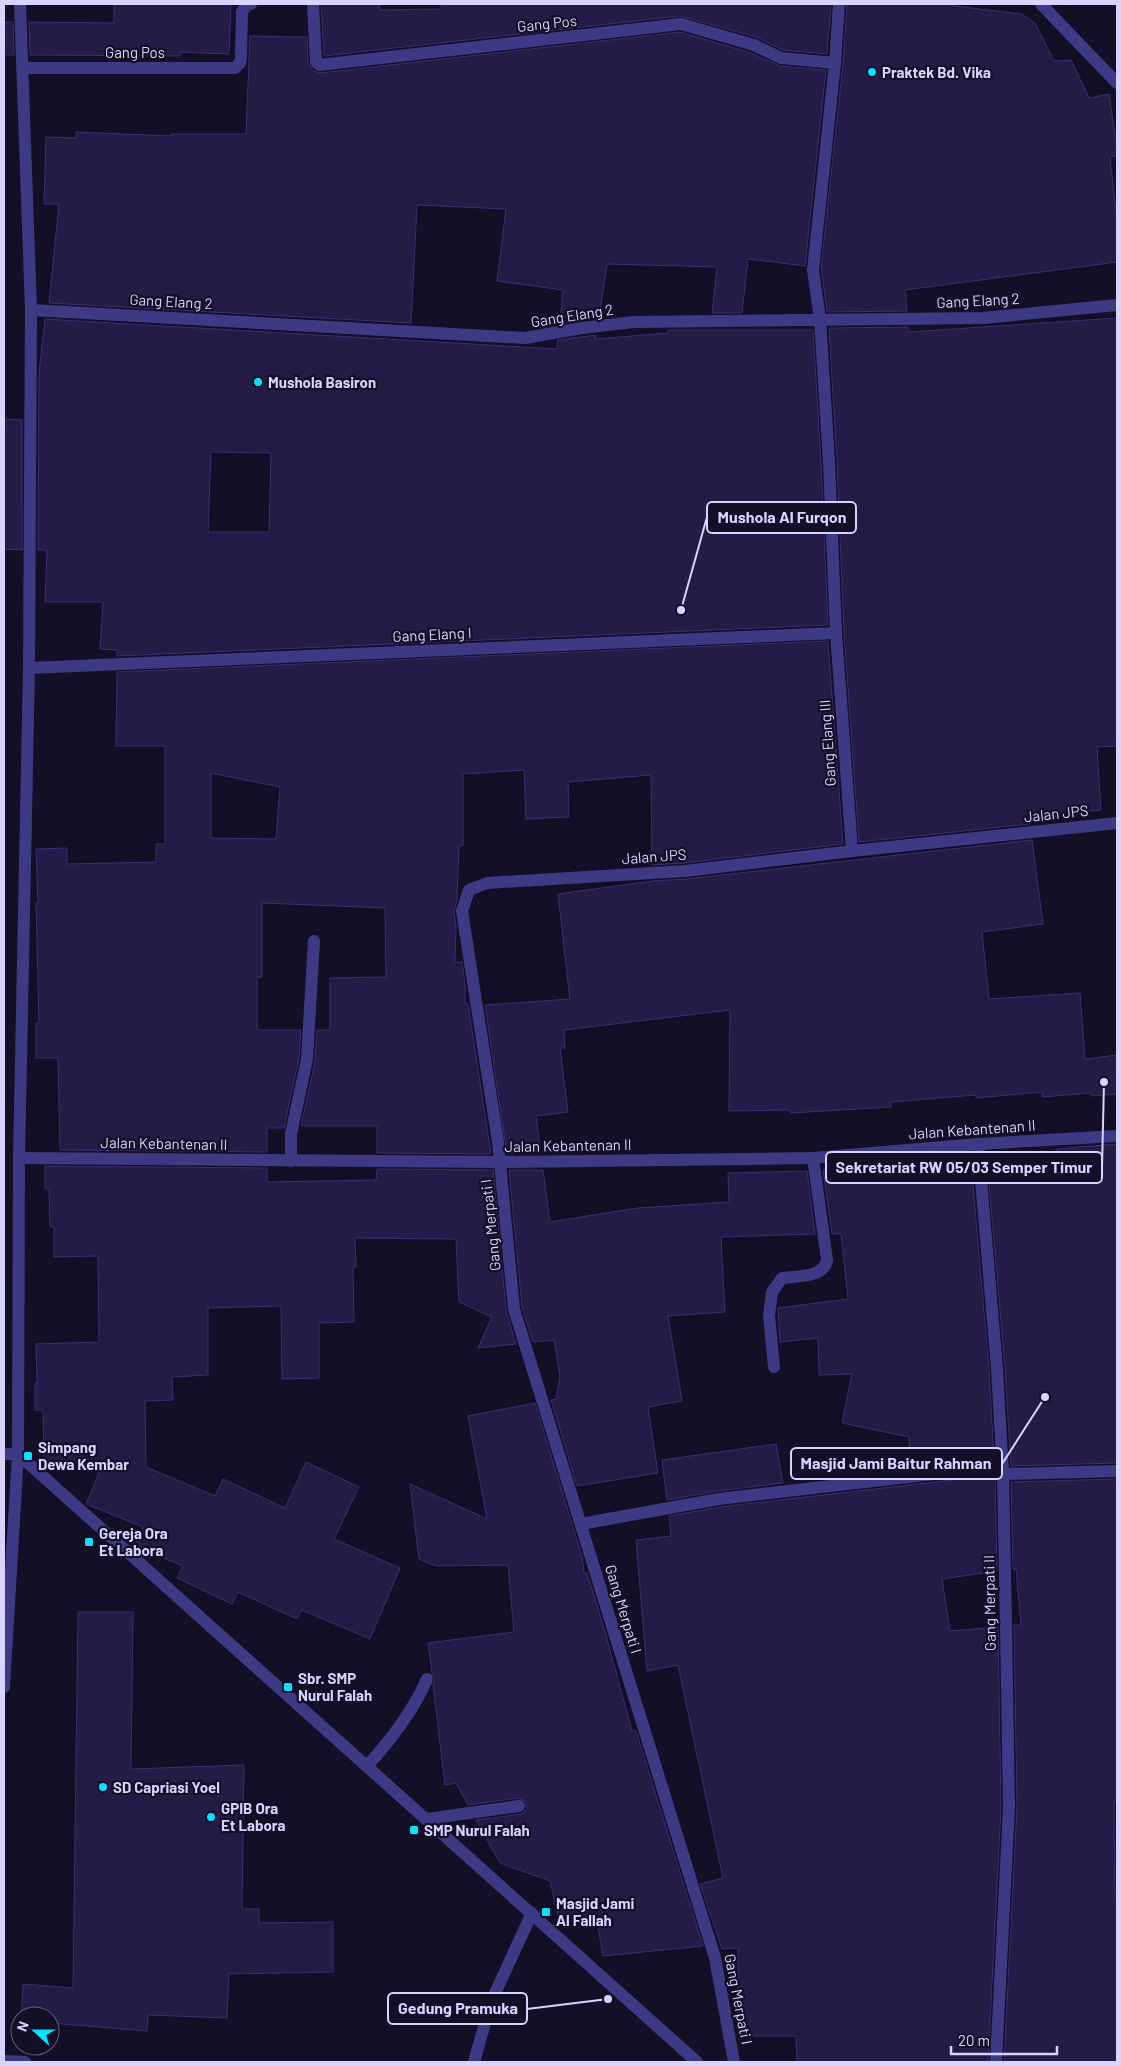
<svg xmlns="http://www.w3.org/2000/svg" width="1121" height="2066" viewBox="0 0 1121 2066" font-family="Barlow,sans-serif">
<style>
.building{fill:#241b47;stroke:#3b2d73;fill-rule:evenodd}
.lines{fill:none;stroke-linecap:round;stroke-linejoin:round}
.service{stroke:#3d3a85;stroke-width:12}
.minor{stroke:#3d3a85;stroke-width:12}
.tertiary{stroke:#3d3a85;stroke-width:12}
.poi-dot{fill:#00e5ff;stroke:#130f26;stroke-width:2}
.labels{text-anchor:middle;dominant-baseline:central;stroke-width:4.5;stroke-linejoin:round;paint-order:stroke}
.street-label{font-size:15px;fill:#d9d4ff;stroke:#130f26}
.poi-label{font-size:15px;font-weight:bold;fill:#d9d4ff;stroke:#130f26;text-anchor:start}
.leader{fill:none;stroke:#d9d4ff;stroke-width:2}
.callout-dot{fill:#d9d4ff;stroke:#130f26;stroke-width:2}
.callout{fill:#130f26;stroke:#d9d4ff;stroke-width:2}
.callout-label{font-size:16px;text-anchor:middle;font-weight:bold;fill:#d9d4ff}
</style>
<rect width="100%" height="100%" fill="#130f26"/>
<g class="building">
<polygon points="114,4 231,4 229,54 180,52 180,56 30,55 29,22 114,23"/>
<polygon points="321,4 379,4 380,10 441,9 441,4 831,4 827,54 783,50 756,37 680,16 324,56"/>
<polygon points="847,4 954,4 954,6 1022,14 1035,23 1054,61 1071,60 1089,98 1109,94 1117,148 1117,156 1110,157 1117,223 1117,262 905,290 907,311 827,312 821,268 843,64"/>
<polygon points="4,22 13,22 14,55 4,55"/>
<polygon points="680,32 751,53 780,66 826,70 805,266 748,259 742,313 712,313 717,267 607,264 599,318 560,324 563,290 497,281 506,209 417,205 411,323 49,303 59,204 44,204 46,137 76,138 76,132 171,136 171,134 246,134 250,36 307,37 308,63 313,71 320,73"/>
<polygon points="1117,318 1117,746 1097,747 1101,810 1029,815 1030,824 859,842 844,633 837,461 829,328 908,327 909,332"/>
<path d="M45 319 557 349 558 340 596 335 595 339 668 333V330H813L821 462 828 625 117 656V650L100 649 103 602H45L47 550H38L39 373ZM211 452 271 453 269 532H208Z"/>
<polygon points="4,419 22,420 22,550 4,549"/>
<path d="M828 641 843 844 684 863 652 865 651 775 568 782 569 817 526 819 524 770 463 774V846L459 845 457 900 454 912 456 926 455 962H462L465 985V1004H468L491 1154 377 1153V1126H301L315 1061 317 1030H330V978L386 977 385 908 262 903V977H257V1030H301L299 1058 284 1128H267V1152L60 1150 58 1058H36V1023H39L36 903H38L36 849 67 848V864L156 862V844H165V746H116L117 672ZM211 773 280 787 276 839 211 838Z"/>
<polygon points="1032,840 1043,924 982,932 989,999 1080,993 1085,1059 1117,1055 1117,1094 1092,1096 1091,1093 1042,1097 1042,1092 976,1098 976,1095 891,1102 891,1107 791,1113 790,1110 729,1111 730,1010 564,1030 565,1048 560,1048 568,1112 536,1116 541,1153 507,1154 485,1005 570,999 558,894 652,881 686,879"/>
<polygon points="1117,1144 1117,1463 1011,1466 1005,1368 987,1160 1057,1154 1056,1149"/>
<polygon points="961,1154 962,1162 971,1161 989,1370 994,1459 910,1469 909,1437 842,1423 852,1374 819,1375 818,1338 780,1342 778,1308 848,1299 841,1234 832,1234 823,1170 834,1170 834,1168"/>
<polygon points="45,1166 267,1168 267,1182 376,1180 377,1169 493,1170 506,1310 516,1344 478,1348 492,1317 459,1302 456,1239 355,1238 356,1267 353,1267 354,1322 319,1323 319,1378 282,1379 281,1306 208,1308 208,1375 172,1377 173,1400 145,1401 146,1467 215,1496 223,1479 285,1508 306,1462 359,1487 334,1539 400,1568 370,1639 302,1610 297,1619 238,1592 232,1604 177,1578 183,1566 135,1546 143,1527 86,1504 103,1463 44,1464 43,1410 35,1410 35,1383 37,1383 36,1344 99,1342 98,1256 54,1257 54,1227 50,1227 49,1189 45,1189"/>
<polygon points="509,1170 543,1170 550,1222 638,1208 729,1202 728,1173 807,1171 815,1234 721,1237 725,1312 668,1316 682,1401 648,1407 658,1473 577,1486 551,1400 556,1399 560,1377 554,1340 533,1342 522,1307"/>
<polygon points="535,1403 582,1556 584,1573 587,1573 604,1628 632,1731 636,1731 703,1946 603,1956 596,1915 559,1920 550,1881 500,1863 476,1820 521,1814 527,1809 525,1801 518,1798 468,1805 456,1783 445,1785 433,1685 435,1678 432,1673 428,1643 514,1632 508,1565 436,1566 419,1559 410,1484 487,1519 468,1416"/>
<polygon points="776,1444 783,1483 718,1491 667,1500 662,1460"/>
<polygon points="995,1475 997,1571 942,1579 950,1631 998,1627 1001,1807 988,2062 797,2062 796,2036 738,2036 738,1948 722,1949 700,1884 723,1878 678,1665 647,1671 636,1540 671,1536 669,1516 720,1507"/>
<polygon points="1117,1479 1117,1801 1114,1801 1115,1898 1117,1897 1117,2062 1004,2062 1017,1807 1014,1625 1021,1625 1016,1569 1013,1569 1011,1482"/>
<polygon points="78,1612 133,1612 131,1769 244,1765 242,1909 259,1909 259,1923 333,1922 333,1972 229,1974 227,2018 148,2015 147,2031 50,2023 50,2016 21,2016 23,1984 73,1988"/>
</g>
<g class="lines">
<g class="service">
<polyline points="291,1161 291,1134 307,1059 314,941"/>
<path d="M774 1367 769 1315 772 1292 782 1278C797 1276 824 1278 827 1260L813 1158"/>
<path d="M367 1766C391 1740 413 1711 427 1679"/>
<polyline points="474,2062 491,2002 532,1913"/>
</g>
<g class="minor">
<polyline points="313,4 316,62 319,65 681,24 754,45 781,58 835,63"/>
<polyline points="839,4 835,63 813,270 820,319 829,462 836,633 852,851"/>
<polyline points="23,68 235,68 240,63 241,57 242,12 247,4 251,4"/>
<polyline points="31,310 525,338 582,328 633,322 983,318 1117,305"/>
<polyline points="29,668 836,633"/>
<polyline points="978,1144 997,1369 1003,1474 1006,1625 1009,1807 996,2062"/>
<polyline points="19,1158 500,1162 813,1158 978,1144 1117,1136"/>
<polyline points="1003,1474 1117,1471"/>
<polyline points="581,1524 719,1499 1003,1466"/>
<polyline points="4,1687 18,1454"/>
<polyline points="427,1819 519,1806"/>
<polyline points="4,2061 25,2062"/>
<polyline points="734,2062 715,1958 514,1309 498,1142 462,911 469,890 487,883 685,871 852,851 1117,823"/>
</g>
<g class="tertiary">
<polyline points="1041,4 1117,83"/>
<polyline points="4,1454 18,1454"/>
<polyline points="18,1454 19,1158 29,668 31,310 20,4"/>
<polyline points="18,1454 697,2062"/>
</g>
</g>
<g class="poi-dot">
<circle cx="872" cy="72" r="5"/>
<circle cx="258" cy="382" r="5"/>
<rect x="23" y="1451" width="10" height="10" rx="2.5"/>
<rect x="84" y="1537" width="10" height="10" rx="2.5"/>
<rect x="283" y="1682" width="10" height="10" rx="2.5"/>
<circle cx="103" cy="1787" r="5"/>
<circle cx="211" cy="1817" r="5"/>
<rect x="409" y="1825" width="10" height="10" rx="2.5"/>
<rect x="541" y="1907" width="10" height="10" rx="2.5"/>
</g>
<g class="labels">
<g class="street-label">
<text transform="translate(547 23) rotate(-6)">Gang Pos</text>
<text x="135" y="52">Gang Pos</text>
<text transform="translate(978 300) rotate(-3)">Gang Elang 2</text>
<text transform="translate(171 301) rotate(3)">Gang Elang 2</text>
<text transform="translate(572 315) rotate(-9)">Gang Elang 2</text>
<text transform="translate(432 634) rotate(-3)">Gang Elang I</text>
<text transform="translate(827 743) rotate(-94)">Gang Elang III</text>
<text transform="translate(1056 813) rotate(-6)">Jalan JPS</text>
<text transform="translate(654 856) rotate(-4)">Jalan JPS</text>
<text transform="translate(972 1129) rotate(-4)">Jalan Kebantenan II</text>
<text transform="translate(164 1143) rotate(1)">Jalan Kebantenan II</text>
<text transform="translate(568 1145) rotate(-1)">Jalan Kebantenan II</text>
<text transform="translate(490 1225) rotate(-96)">Gang Merpati I</text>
<text transform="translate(989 1603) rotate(-91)">Gang Merpati II</text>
<text transform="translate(624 1609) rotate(73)">Gang Merpati I</text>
<text transform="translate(739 1999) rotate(79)">Gang Merpati I</text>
</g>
<g class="poi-label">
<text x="882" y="72">Praktek Bd. Vika</text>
<text x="268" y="382">Mushola Basiron</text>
<text x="38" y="1447">Simpang<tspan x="38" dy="17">Dewa Kembar</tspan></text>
<text x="99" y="1533">Gereja Ora<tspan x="99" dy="17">Et Labora</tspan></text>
<text x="298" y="1678">Sbr. SMP<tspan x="298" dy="17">Nurul Falah</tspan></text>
<text x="113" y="1787">SD Capriasi Yoel</text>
<text x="221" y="1808">GPIB Ora<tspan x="221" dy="17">Et Labora</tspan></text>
<text x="424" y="1830">SMP Nurul Falah</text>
<text x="556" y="1903">Masjid Jami<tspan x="556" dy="17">Al Fallah</tspan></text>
</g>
</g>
<path class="leader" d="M681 610L707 517M1104 1082L1102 1168M1045 1397L1002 1464M608 1999L527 2009"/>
<g class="callout-dot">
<circle cx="681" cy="610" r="5"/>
<circle cx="1104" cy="1082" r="5"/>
<circle cx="1045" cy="1397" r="5"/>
<circle cx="608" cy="1999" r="5"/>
</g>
<g class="callout">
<rect x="707" y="502" width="149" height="31" rx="5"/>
<rect x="826" y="1152" width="276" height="31" rx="5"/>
<rect x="791" y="1448" width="211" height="31" rx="5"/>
<rect x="388" y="1993" width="139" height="31" rx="5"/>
</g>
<g class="callout-label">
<text x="782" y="523">Mushola Al Furqon</text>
<text x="964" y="1173">Sekretariat RW 05/03 Semper Timur</text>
<text x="896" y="1469">Masjid Jami Baitur Rahman</text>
<text x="458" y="2014">Gedung Pramuka</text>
</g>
<rect width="1121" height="2066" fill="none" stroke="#d9d4ff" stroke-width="10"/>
<g transform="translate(35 2031) rotate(291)"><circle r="24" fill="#130f26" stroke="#625e7d"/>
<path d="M0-4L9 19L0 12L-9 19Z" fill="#00e5ff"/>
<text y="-8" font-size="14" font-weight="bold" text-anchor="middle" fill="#d9d4ff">N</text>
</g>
<path d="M951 2046v8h106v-8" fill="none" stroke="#d9d4ff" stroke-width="2.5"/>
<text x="958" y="2046" font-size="15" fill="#d9d4ff" stroke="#130f26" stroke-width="4" paint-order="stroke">20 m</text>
</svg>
